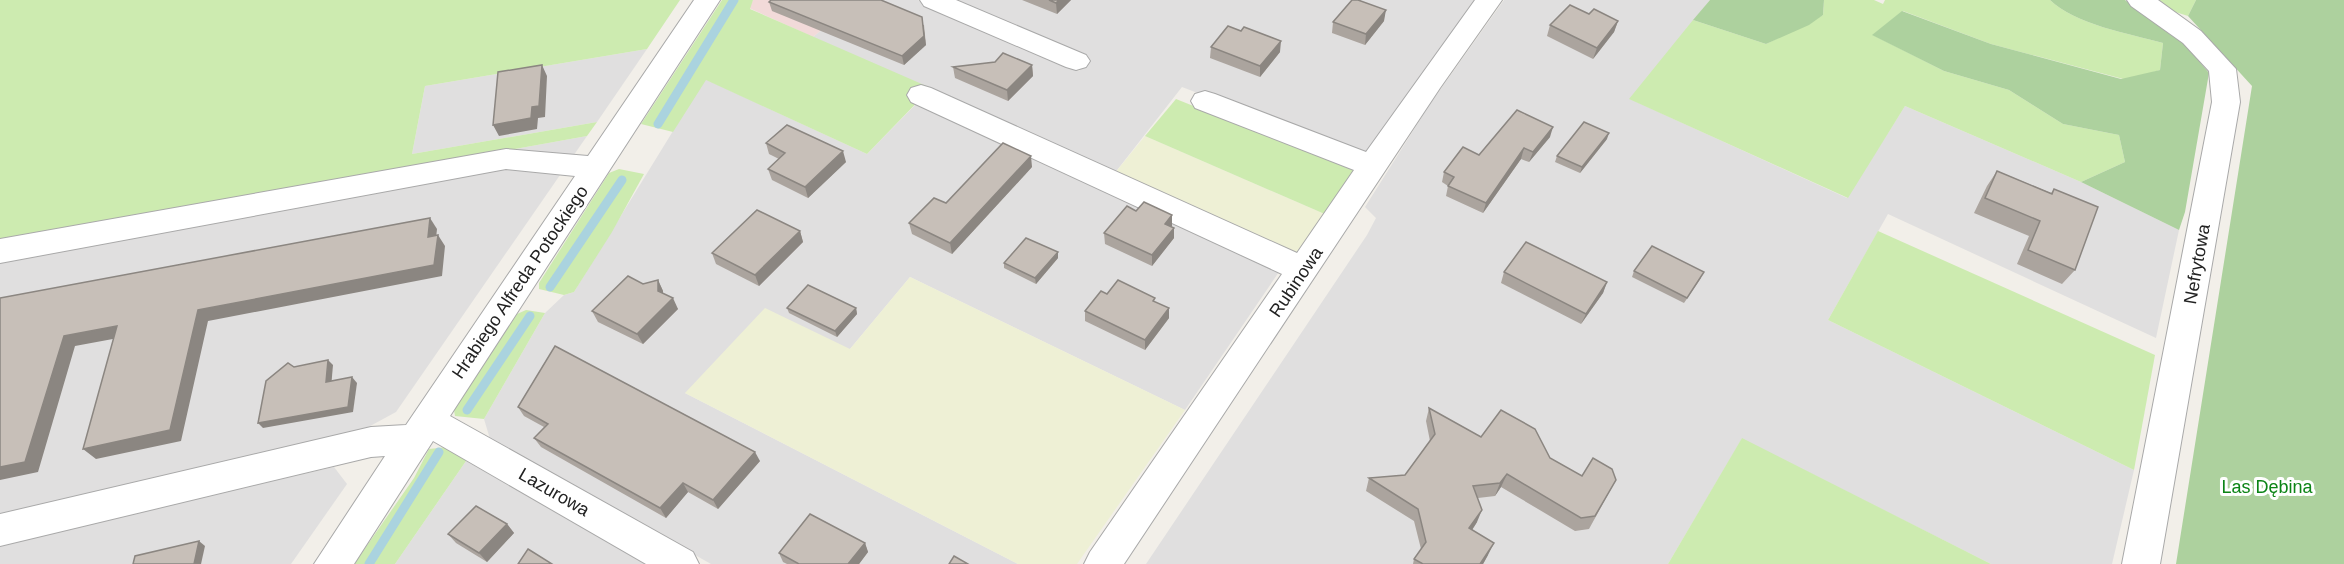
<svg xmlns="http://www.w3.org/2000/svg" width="2344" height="564" viewBox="0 0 2344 564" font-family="Arial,sans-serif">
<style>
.residential{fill:#e0dfdf}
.commercial{fill:#f2dad9}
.farmland{fill:#eef0d5}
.grass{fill:#cdebb0}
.forest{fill:#add19e}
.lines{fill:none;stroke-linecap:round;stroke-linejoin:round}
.stream{stroke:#aad3df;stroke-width:9}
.minor-casing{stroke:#a9a9a9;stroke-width:2}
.minor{fill:#fff;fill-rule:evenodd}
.wall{fill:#aba49e}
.shaded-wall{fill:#8b8681}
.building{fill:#c7bfb8;stroke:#8b8681;stroke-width:1.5}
.labels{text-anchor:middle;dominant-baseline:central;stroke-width:6;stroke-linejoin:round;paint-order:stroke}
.street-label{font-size:18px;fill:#222;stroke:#fff}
.park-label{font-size:18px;fill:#0c8416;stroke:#fff}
</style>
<rect width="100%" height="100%" fill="#f2efe9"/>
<g class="residential">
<polygon points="857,0 918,0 1079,71 1090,60 948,0 1476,0 1366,152 1349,151 1182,87 1114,174 813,37"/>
<polygon points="1504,0 1710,0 1630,99 1847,198 1905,106 2081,182 2179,230 2156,338 1888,214 1828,320 2134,470 2112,564 1991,564 1742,439 1668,564 1146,564 1367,235 1376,218 1365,207 1430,104"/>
<polygon points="647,49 597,122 412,154 425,86"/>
<polygon points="705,79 867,154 917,103 1283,266 1185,410 910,277 850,349 685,393 1018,564 711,564 490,439 484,419 545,313 564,295 574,292"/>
<polygon points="587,136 396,412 348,438 0,516 0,241"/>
<polygon points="466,461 647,564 395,564"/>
<polygon points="334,467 347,484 291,564 0,564 0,543"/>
</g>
<polygon class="commercial" points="753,0 857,0 813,37 749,8"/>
<g class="farmland">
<polygon points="1145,136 1327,215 1299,258 1114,174"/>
<polygon points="910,277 1185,410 1077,564 1018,564 685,393 765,308 850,349"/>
</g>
<g class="grass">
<polygon points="0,0 680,0 647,49 425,86 412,154 597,122 587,136 0,241"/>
<polygon points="722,0 753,0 750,9 931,88 867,154 706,80 673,132 641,124"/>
<path d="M1824 0H1874L1883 4 1885 0H2050C2074 24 2130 34 2163 43L2160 70 2127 80 1991 44 1903 11 1873 35 1944 71 2009 90 2063 124 2119 135 2125 162 2081 182 1905 106 1848 198 1629 99 1693 20 1766 44 1823 15Z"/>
<polygon points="2154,0 2196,0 2188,16 2166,9"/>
<polygon points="1176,99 1355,171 1327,215 1145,136"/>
<polygon points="619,169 644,174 612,232 574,292 564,295 539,289 539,283 609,173"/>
<polygon points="1878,231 2155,355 2134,470 1828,320"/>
<polygon points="526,310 545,313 484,419 455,416 454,410 517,314"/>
<polygon points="1742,438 1991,564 1668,564"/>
<polygon points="456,446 466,461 395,564 354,564 414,478 429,449"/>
</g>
<g class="forest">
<polygon points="1710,0 1824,0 1823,15 1809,25 1766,44 1693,20"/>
<path d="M2050 0H2125L2183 42 2209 73 2185 212 2179 230 2081 182 2125 162 2119 135 2063 124 2009 90 1944 71 1872 35 1902 11 1991 44 2121 79 2160 70 2163 43C2130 34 2074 24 2050 0Z"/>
<polygon points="2196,0 2344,0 2344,564 2176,564 2252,86 2188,16"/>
</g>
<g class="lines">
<g class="stream">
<polyline points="658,124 734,0"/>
<polyline points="550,287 622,180"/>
<polyline points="467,410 530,316"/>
<polyline points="369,564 439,452"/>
</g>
<defs>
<g id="minor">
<polygon points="694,0 720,0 450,416 693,552 699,564 646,564 433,441 354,564 314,564 385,456 371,457 0,546 0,514 371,427 406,425 575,176 506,169 0,263 0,239 506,149 588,156"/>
<polygon points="920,0 956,0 1086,55 1090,61 1086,67 1076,70 1066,67 924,6"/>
<polygon points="1475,0 1502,0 1440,88 1124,564 1084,564 1090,552 1282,274 911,102 907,95 911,88 921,85 931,88 1297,253 1354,170 1195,108 1191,101 1195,94 1205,91 1215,94 1366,152"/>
<polygon points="2127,0 2158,0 2201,31 2236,69 2240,102 2160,564 2122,564 2212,102 2209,71 2183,43 2131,6"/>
</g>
</defs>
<use href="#minor" class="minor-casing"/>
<use href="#minor" class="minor"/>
</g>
<g class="wall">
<polygon points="1022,0 1071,0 1057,14"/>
<polygon points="769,2 924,25 926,45 904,65 772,11"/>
<polygon points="1589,14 1618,21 1614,32 1593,59 1547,36 1550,25"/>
<polygon points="1384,21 1365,45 1332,33 1333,22"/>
<polygon points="1211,47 1280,52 1260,77 1210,58"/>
<polygon points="1032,65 1033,76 1008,101 955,78 953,67"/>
<polygon points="1550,137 1529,162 1521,159 1483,213 1446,196 1448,186 1442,182 1444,172 1479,155"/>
<polygon points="1607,139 1580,173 1555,162 1557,156"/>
<polygon points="766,143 846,162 808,198 772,180 768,169 779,159 769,154"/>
<polygon points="1032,167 952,254 912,234 909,223 946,203"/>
<polygon points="1997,171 2051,193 2054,189 2075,270 2062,284 2017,264 2029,236 1974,213 1987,186"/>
<polygon points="1171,226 1174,238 1152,266 1105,244 1104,233 1172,226"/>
<polygon points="800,231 803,242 759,286 716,264 712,253"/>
<polygon points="1058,258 1036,284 1004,268 1004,263"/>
<polygon points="1634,271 1701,278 1684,303 1632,277"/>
<polygon points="1504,272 1607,282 1603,293 1581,324 1501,283"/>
<polygon points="658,280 663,291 663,294 678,309 643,344 598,322 592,311 643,284"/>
<polygon points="1107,294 1155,302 1169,308 1169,318 1145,350 1085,321 1085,311"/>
<polygon points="787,308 856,308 857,314 837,337 789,313"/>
<polygon points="518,407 760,461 718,509 688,492 666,518 541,447 534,438 544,427 524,416"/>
<polygon points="1429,408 1481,437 1550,458 1582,476 1616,480 1589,529 1575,531 1501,487 1495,496 1478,498 1477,522 1472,530 1488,555 1483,564 1413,564 1414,559 1421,549 1414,521 1366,491 1369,478 1405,475 1430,441 1426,421"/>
<polygon points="507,524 514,533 487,562 456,543 448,534"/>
<polygon points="865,543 868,552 859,564 787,564 783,562 779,553"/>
</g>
<g class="shaded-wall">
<polygon points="1059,0 1071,0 1057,14 1056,3"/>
<polygon points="1386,10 1384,21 1365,45 1366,34"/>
<polygon points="922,17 926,45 904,65 902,56"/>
<polygon points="1618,21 1614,32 1593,59 1597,48"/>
<polygon points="1281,41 1280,52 1260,77 1260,66"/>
<polygon points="542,65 547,76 545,117 538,118 537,129 499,136 493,125 532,107"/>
<polygon points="1032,65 1033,76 1008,101 1007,90"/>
<polygon points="1553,127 1550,137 1529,162 1533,152"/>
<polygon points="1609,133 1607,139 1580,173 1582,167"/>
<polygon points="1524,148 1521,159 1483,213 1486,203"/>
<polygon points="843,151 846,162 808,198 805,187"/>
<polygon points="1031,156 1032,167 952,254 950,243"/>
<polygon points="1172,215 1172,226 1165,234 1165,224"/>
<polygon points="430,218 437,229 435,248 428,237"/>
<polygon points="1174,228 1174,238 1152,266 1152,255"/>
<polygon points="800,231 803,242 759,286 755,275"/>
<polygon points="438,235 445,246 442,276 208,321 181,441 96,459 83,449 198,310"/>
<polygon points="1058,252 1058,258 1036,284 1035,278"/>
<polygon points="658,280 663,291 663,302 658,291"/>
<polygon points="1607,282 1603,293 1581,324 1586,314"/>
<polygon points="673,298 678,309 643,344 637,334"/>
<polygon points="856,308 857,314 837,337 835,331"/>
<polygon points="1169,308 1169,318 1145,350 1145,340"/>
<polygon points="117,326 129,336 75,346 38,472 0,480 0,467 64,336"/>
<polygon points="328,360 333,365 331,388 326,382"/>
<polygon points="352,377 357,383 353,412 263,428 258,423"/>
<polygon points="755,452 760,461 718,509 713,500"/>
<polygon points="1507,474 1501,487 1495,496 1500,483"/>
<polygon points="683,483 688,492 666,518 660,508"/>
<polygon points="1482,510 1477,522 1465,541 1469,528"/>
<polygon points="507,524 514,533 487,562 479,553"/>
<polygon points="199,541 205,546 201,564 194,564"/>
<polygon points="865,543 868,552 859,564 848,564"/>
<polygon points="1494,543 1488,555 1483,564 1480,564"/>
</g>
<g class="building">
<polygon points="771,0 881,0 922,17 924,36 902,56 769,2"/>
<polygon points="1049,0 1059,0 1056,3"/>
<polygon points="1352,0 1358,0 1386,10 1366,34 1333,22"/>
<polygon points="1570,5 1589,14 1594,9 1618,21 1597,48 1550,25"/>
<polygon points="1228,26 1241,31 1244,27 1281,41 1260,66 1211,47"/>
<polygon points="1003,53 1032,65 1007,90 953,67 995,62"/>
<polygon points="542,65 539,106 532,107 531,118 493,125 498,72"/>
<polygon points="1517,110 1553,127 1533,152 1524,148 1486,203 1448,186 1454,177 1444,172 1463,147 1479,155"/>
<polygon points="1584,122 1609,133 1582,167 1557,156"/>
<polygon points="787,125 843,151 805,187 768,169 785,153 766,143"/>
<polygon points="1003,143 1031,156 950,243 909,223 934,198 946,203"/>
<polygon points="1997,171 2052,194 2054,189 2098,207 2075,270 2028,250 2040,221 1985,198"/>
<polygon points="1144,202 1172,215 1165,224 1174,228 1152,255 1104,233 1127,206 1136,211"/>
<polygon points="757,210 800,231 755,275 712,253"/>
<polygon points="430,218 428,237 438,235 434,265 198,310 170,430 83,449 117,326 64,336 25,462 0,467 0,298"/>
<polygon points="1026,238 1058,252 1035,278 1004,263"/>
<polygon points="1526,242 1607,282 1586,314 1504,272"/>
<polygon points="1652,246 1704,272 1687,298 1634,271"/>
<polygon points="628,276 643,284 658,280 658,291 673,298 637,334 592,311"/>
<polygon points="1118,280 1155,298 1153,301 1169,308 1145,340 1085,311 1101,291 1107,294"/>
<polygon points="808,285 856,308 835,331 787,308"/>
<polygon points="555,346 755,452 713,500 683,483 660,508 534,438 548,424 518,407"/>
<polygon points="328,360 326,382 352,377 348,407 258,423 266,381 288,363 294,367"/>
<polygon points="1429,408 1481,437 1501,410 1535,429 1550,458 1582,476 1593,458 1612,469 1616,480 1595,516 1581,518 1507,474 1500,483 1473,486 1482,510 1469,528 1494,543 1480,564 1423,564 1414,559 1426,542 1418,509 1369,478 1405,475 1435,434"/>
<polygon points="476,506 507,524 479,553 448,534"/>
<polygon points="810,514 865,543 848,564 799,564 779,553"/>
<polygon points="199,541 194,564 133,564 135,556"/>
<polygon points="528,549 552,564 518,564"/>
<polygon points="954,556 968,564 949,564"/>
</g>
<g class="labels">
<g class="street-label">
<text transform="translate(2197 264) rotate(-80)">Nefrytowa</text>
<text transform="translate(520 282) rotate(-56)">Hrabiego Alfreda Potockiego</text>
<text transform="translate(1296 282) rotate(-56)">Rubinowa</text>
<text transform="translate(554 492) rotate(30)">Lazurowa</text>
</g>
<g class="park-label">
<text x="2267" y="487">Las Dębina</text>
</g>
</g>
</svg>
